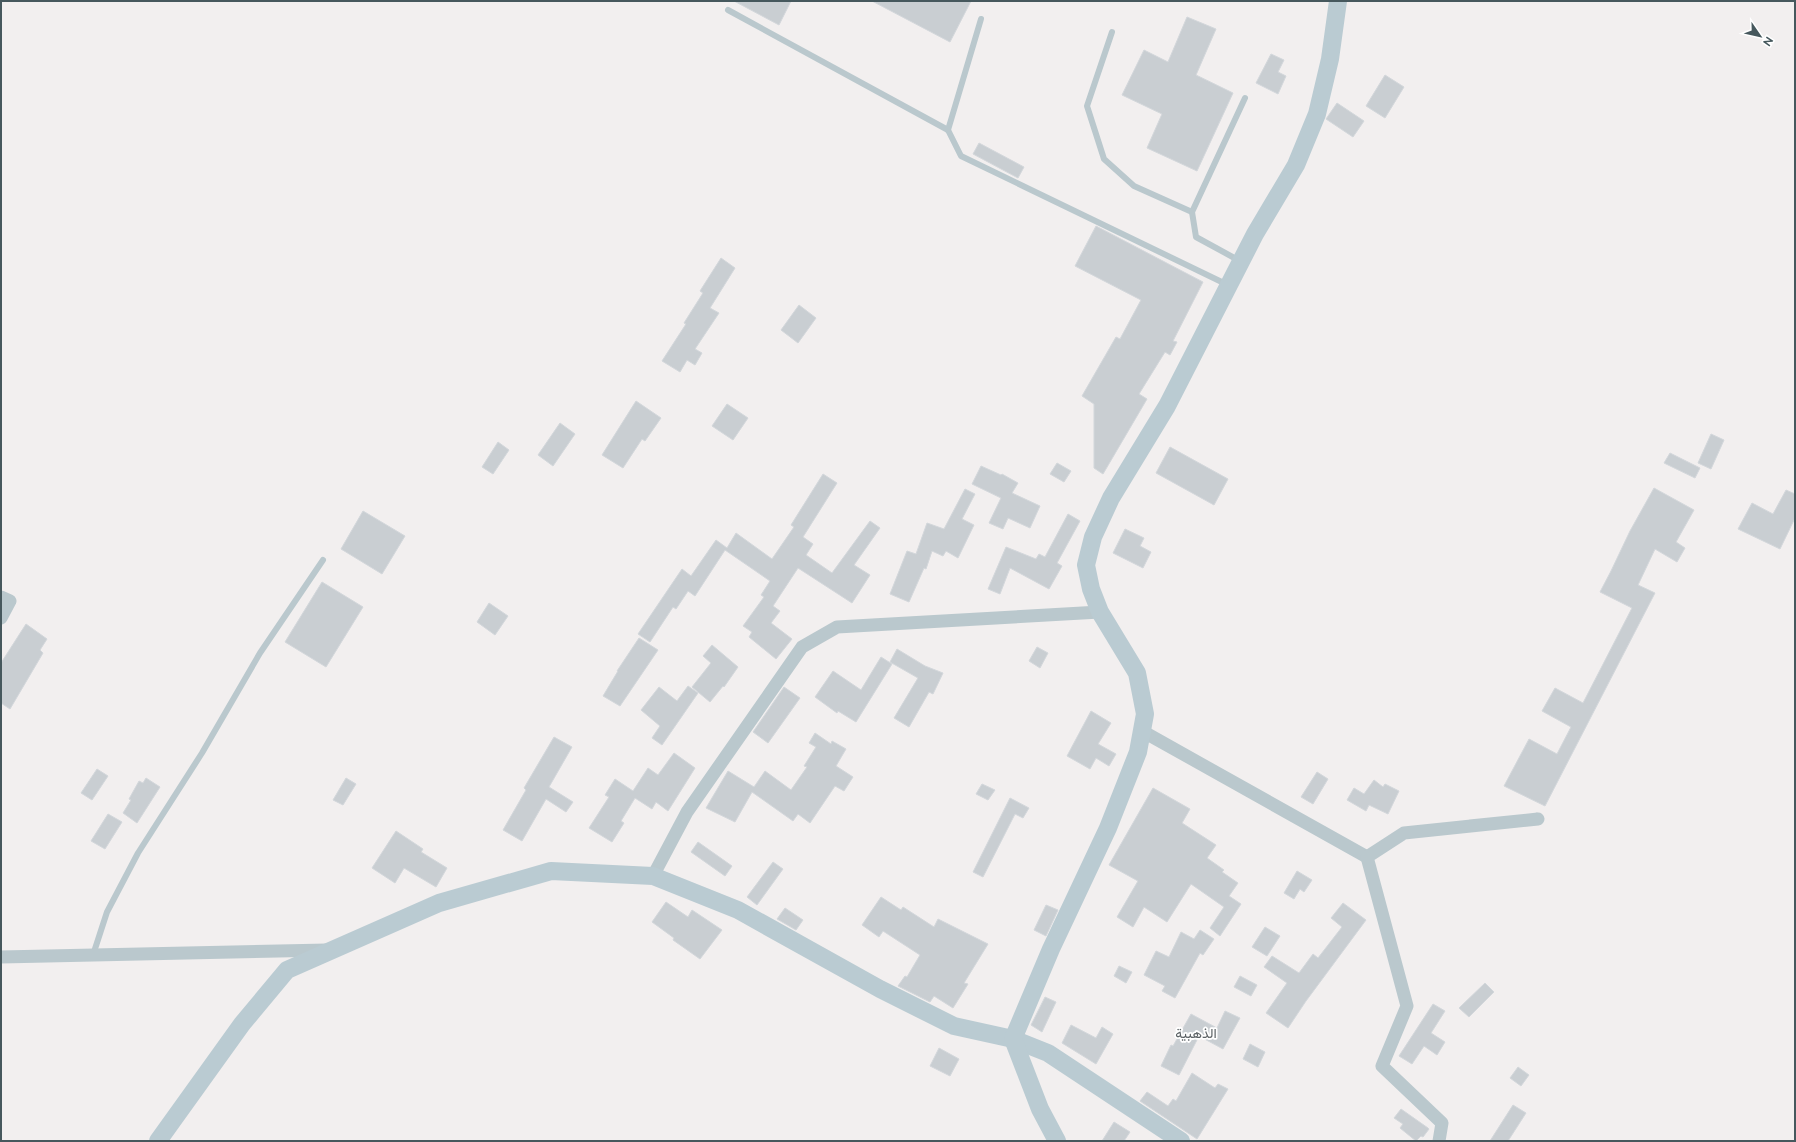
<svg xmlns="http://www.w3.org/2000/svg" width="1796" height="1142" viewBox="0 0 1796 1142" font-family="Raleway,Vazirmatn,sans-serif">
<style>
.building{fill:#c9ced2;stroke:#d3d7db}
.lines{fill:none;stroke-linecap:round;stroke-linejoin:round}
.lane{stroke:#bac8cd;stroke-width:6}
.street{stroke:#bac8cd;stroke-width:13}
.secondary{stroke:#bacbd2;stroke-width:18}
.labels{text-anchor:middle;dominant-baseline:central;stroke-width:3.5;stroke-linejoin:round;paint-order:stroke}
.quarter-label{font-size:14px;fill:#5b6164;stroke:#fff}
</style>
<rect width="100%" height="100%" fill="#f2efef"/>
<g class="building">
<polygon points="734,1 791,1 779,25"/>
<polygon points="872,1 971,1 950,42"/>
<polygon points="1187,17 1216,29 1196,75 1233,93 1197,171 1147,148 1162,114 1122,95 1144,50 1168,62"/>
<polygon points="1271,54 1284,60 1278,72 1286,76 1278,94 1256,83"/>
<polygon points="1385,75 1404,87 1385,118 1366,106"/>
<polygon points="1337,103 1364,121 1353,137 1326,119"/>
<polygon points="979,143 1024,167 1018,178 973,154"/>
<polygon points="1096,226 1203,282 1173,341 1177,342 1170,355 1165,352 1139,394 1147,399 1103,474 1094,468 1094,404 1082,396 1116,337 1120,339 1141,300 1075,266"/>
<polygon points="721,258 735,268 710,308 719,313 695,349 702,353 695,365 687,360 680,372 662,361 686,324 684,323 703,293 700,291"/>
<polygon points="799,305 816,318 798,343 781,330"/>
<polygon points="636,401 661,418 645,441 642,439 623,468 602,455"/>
<polygon points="727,404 748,418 733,440 712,426"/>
<polygon points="560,423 575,434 553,466 538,455"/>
<polygon points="1711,434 1724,440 1711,469 1698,463"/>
<polygon points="498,442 509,450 493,474 482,467"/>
<polygon points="1170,447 1228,479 1214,505 1156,473"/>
<polygon points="1670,453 1700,468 1695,478 1664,463"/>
<polygon points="1057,463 1071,471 1064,482 1050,474"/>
<polygon points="981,466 1001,475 1002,474 1018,483 1012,493 1040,506 1030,528 1008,518 1003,529 989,523 1001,498 972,484"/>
<polygon points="823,474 837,483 803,537 813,544 806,555 832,573 870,521 880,528 854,565 870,575 852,603 798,568 773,606 780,611 771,623 792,639 776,659 749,637 752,632 743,626 764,597 761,595 770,581 725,550 695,596 688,591 676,609 673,607 650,642 638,634 682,569 691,576 716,540 727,548 736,533 772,559 794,527 791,525"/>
<polygon points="1654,488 1694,510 1676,542 1685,548 1677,562 1655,549 1638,585 1655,593 1545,806 1504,786 1529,739 1557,754 1571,727 1542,711 1555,688 1583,703 1632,608 1600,592 1611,571 1630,531"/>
<polygon points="965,489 975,494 962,519 974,525 958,558 946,551 943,556 932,551 926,569 924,568 909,602 890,594 907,551 916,554 927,523 944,529"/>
<polygon points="1786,490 1795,494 1795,518 1780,549 1738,529 1752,503 1773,514"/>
<polygon points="363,511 405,536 382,574 341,549"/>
<polygon points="1068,514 1080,521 1057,563 1062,566 1049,589 1010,568 1000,594 988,589 1006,547 1036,559 1039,554 1045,557"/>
<polygon points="1125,529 1144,538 1140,546 1151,552 1143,568 1113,553"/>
<polygon points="322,582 363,607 326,667 285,642"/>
<polygon points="489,603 508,616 495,635 477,622"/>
<polygon points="26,624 47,639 40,650 43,653 10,709 1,703 1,663"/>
<polygon points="639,638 658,650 620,706 603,696 618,671 617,671"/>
<polygon points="712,645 738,667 724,687 723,686 710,702 692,687 711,663 703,656"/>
<polygon points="1037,647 1048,653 1040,668 1029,661"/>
<polygon points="897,649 925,666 943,673 933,694 929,692 909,727 894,718 918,678 890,662"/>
<polygon points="881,657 892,664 856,722 838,711 837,713 815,697 833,671 861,690"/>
<polygon points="688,686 698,693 662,745 652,738 660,726 641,710 659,687 677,701"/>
<polygon points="784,687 800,698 768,743 753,732"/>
<polygon points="1091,711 1111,723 1098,744 1116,754 1109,766 1096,758 1090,769 1067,756"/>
<polygon points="815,733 831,744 832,741 846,749 836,766 853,777 844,791 835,786 810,823 798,814 793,821 752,792 735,822 706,808 728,771 754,787 765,771 791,790 807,767 804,766 816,747 809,743"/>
<polygon points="554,737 572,747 549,787 573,802 566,812 546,799 522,841 503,830 526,790 524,788"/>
<polygon points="674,753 695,768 668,811 656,802 652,809 635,798 621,821 624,823 612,842 589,828 609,797 605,795 615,779 633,791 648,768 658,775"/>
<polygon points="97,769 108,776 92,800 81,793"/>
<polygon points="1317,772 1328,779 1313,804 1301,797"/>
<polygon points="146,778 160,787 137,823 123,813 131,800 129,799 139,781 143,783"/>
<polygon points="346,778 356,784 343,805 333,800"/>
<polygon points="1374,780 1383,787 1385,784 1399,791 1388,814 1369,805 1366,811 1347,800 1354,788 1364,794"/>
<polygon points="982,784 995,790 988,800 976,794"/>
<polygon points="1153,788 1190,809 1182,823 1216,845 1207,858 1224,870 1222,872 1238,883 1229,896 1241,904 1220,936 1210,928 1224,907 1191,884 1167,922 1144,907 1133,927 1117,917 1138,881 1109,865"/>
<polygon points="1010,798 1029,808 1023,818 1015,814 983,877 973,872"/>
<polygon points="108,814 122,822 105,849 91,841"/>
<polygon points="396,831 423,849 421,852 447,868 436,887 404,868 395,883 372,868"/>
<polygon points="698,842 732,866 725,876 691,852"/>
<polygon points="773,862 783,869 757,905 747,897"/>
<polygon points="1297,871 1312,880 1304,892 1300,889 1294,899 1284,893"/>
<polygon points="881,897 901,910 903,907 934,927 938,919 988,944 964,983 968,984 953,1008 934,996 930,1002 898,986 905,976 907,977 920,955 883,931 879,937 862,925"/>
<polygon points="666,902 688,917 692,910 722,930 700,959 673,940 674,938 652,922"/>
<polygon points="1343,903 1366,920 1306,1001 1288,1028 1266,1013 1287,983 1264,967 1272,956 1299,973 1313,954 1318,958 1342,927 1331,918"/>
<polygon points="1046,905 1058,910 1046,936 1034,930"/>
<polygon points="785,908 803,920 796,930 777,919"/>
<polygon points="1265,927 1280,936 1267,956 1252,947"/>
<polygon points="1200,930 1214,939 1203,955 1200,953 1175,998 1162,991 1165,986 1144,975 1156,951 1169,957 1181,932 1194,939"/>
<polygon points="1119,966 1132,972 1126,983 1114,976"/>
<polygon points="1240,976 1257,985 1251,996 1234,987"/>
<polygon points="1485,983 1494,992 1469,1017 1459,1008"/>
<polygon points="1045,997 1056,1002 1042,1032 1031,1025"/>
<polygon points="1433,1004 1445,1011 1431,1033 1445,1042 1437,1055 1424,1046 1412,1064 1399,1056"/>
<polygon points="1225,1011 1240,1018 1223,1049 1199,1036 1179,1075 1161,1066 1171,1045 1173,1046 1191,1014 1217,1028"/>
<polygon points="1071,1025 1096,1038 1102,1027 1113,1034 1096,1064 1062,1043"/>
<polygon points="1250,1044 1265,1052 1258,1067 1243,1059"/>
<polygon points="939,1048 959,1059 950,1076 930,1066"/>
<polygon points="1518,1067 1529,1075 1521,1086 1510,1078"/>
<polygon points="1192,1073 1215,1088 1218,1084 1228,1089 1197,1139 1140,1101 1147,1092 1168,1106 1173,1099 1176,1101"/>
<polygon points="1513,1105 1526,1113 1508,1141 1490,1141"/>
<polygon points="1401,1109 1428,1128 1429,1129 1423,1137 1421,1136 1416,1141 1400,1128 1403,1124 1394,1118"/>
<polygon points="1114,1122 1130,1132 1124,1141 1102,1141"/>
</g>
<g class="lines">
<g class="lane">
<polyline points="728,10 948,130 961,156 1228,285"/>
<polyline points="1112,32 1087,106 1104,159 1134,186 1192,212"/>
<polyline points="948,130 981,19"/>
<polyline points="1240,261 1196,237 1192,212 1245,98"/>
<polyline points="93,955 107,912 138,853 202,753 260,653 323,560"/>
</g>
<g class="street">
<polyline points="1,597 10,601 1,618"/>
<polyline points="1142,731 1367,857"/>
<polyline points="653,876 687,812 802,647 837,627 1100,612"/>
<polyline points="1,957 327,950"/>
<polyline points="1439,1141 1442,1123 1382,1066 1407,1006 1367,857 1404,833 1538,819 1470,826"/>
</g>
<g class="secondary">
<polyline points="158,1141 242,1024 287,970 439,903 551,871 653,876 738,910 880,989 954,1026 1013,1039 1048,1053 1181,1141"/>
<polyline points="1057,1141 1040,1109 1013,1039 1051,949 1108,828 1138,752 1145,714 1137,673 1100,612 1091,589 1086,565 1093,537 1111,498 1167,406 1255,234 1296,165 1317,114 1330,59 1338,1"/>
</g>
</g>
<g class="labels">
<g class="quarter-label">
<text x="1196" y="1033">الذهبية</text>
</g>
</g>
<rect width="1796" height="1142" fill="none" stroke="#46585d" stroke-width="4"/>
<g transform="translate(1760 36) rotate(124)" stroke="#ffffff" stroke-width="3" paint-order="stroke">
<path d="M0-3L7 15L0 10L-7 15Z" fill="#46585d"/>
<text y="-6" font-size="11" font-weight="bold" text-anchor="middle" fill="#46585d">N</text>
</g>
</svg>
